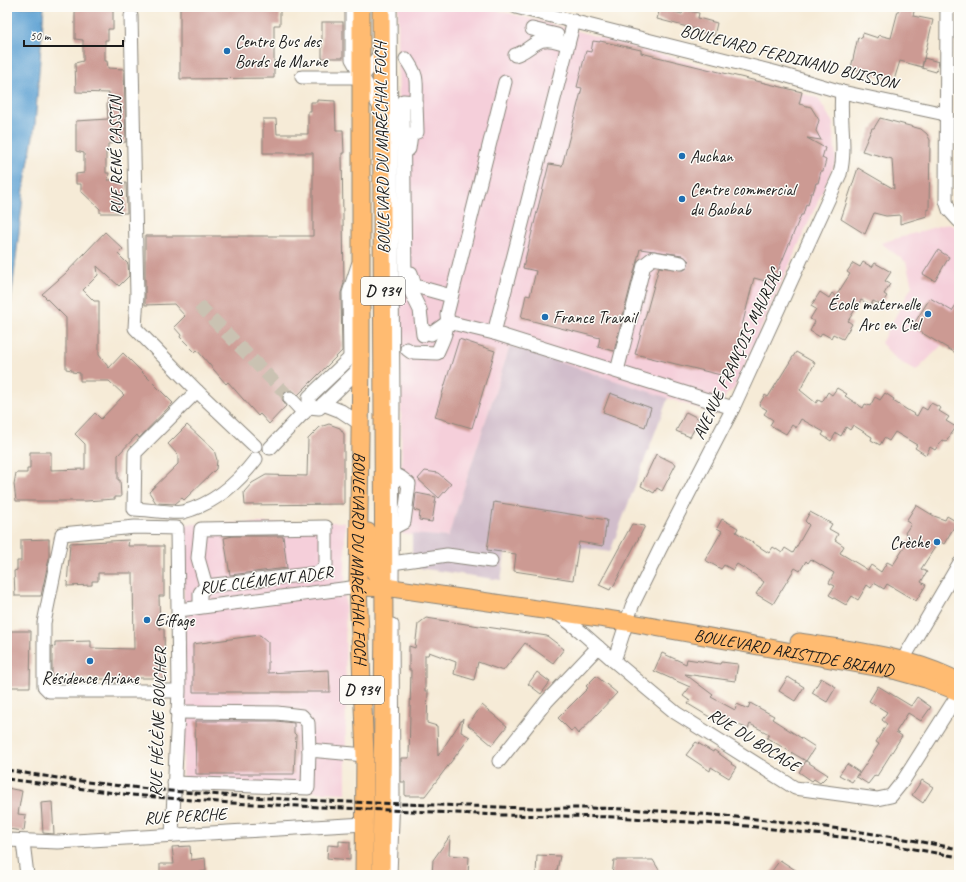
<svg xmlns="http://www.w3.org/2000/svg" width="966" height="882" viewBox="0 0 966 882" font-family="Caveat,sans-serif">
<style>
.built{fill:#f5cfda}
.industrial{fill:#d1bdcb}
.water{fill:#5ea2d3;stroke:#3d5f78}
.building{fill:#cc9a93}
.lines{fill:none;stroke-linecap:round;stroke-linejoin:round}
.minor-tunnel{stroke:#cac2b2;stroke-width:13;stroke-dasharray:13 6;stroke-linecap:butt}
.minor-casing{stroke:#89847a;stroke-width:15}
.major-casing{stroke:#89847a;stroke-width:19}
.minor{stroke:#fff;stroke-width:13}
.major{stroke:#ffbb71;stroke-width:17}
.rail{stroke:#1c1c1c;stroke-width:3;stroke-dasharray:6 3;stroke-linecap:butt}
.poi-dot{fill:#1f6fb2;stroke:#fdfcf7;stroke-width:1.5}
.labels{text-anchor:middle;dominant-baseline:central;stroke-width:3;stroke-linejoin:round;paint-order:stroke}
.shield{fill:#fdfcf7;stroke:#605f5e;stroke-width:1}
.shield-label{font-size:16px;font-weight:bold;fill:#1c1c1c}
.poi-label{font-size:17px;fill:#1c1c1c;stroke:#fdfcf7;text-anchor:start}
.street-label{font-size:17px;fill:#1c1c1c;stroke:#fdfcf7}
</style>
<rect width="100%" height="100%" fill="#fdfcf7"/>
<filter id="ink" filterUnits="userSpaceOnUse"><feTurbulence type="fractalNoise" baseFrequency=".025" numOctaves="2"/><feDisplacementMap in="SourceGraphic" scale="8" xChannelSelector="R" yChannelSelector="G"/><feConvolveMatrix kernelMatrix="1 2 1 2 8 2 1 2 1" color-interpolation-filters="sRGB"/></filter>
<filter id="wash" filterUnits="userSpaceOnUse"><feTurbulence type="fractalNoise" baseFrequency=".012" numOctaves="4" result="noise"/><feDisplacementMap in="SourceGraphic" scale="16" xChannelSelector="R" yChannelSelector="G"/><feGaussianBlur stdDeviation="0.9" result="paint"/><feColorMatrix in="noise" values="0 0 0 0 0 0 0 0 0 0 0 0 0 0 0 0 0 1.4 0 .05"/><feComposite in="paint" operator="in"/></filter>
<g filter="url(#wash)">
<rect width="100%" height="100%" fill="#f6ebd7"/>
<g class="built">
<polygon points="398,7 485,7 570,29 818,98 833,123 836,161 734,389 726,395 718,415 510,346 448,537 402,534"/>
<polygon points="949,223 959,230 959,355 943,344 916,371 897,360 881,343 912,286 906,262 881,243"/>
<polygon points="345,522 346,793 183,787 184,524"/>
</g>
<polygon class="industrial" points="510,346 668,398 610,552 513,537 510,554 505,554 501,580 412,567 412,534 448,537"/>
<polygon class="water" points="7,7 44,7 35,125 24,189 7,336"/>
<g id="blocks">
<g class="building">
<polygon points="180,7 280,7 280,25 274,25 274,78 180,79"/>
<polygon points="899,7 915,7 913,16 933,20 922,67 900,61 894,80 851,68 858,37 862,38 863,33 878,38 879,35 891,38"/>
<polygon points="80,8 113,8 113,29 108,29 108,40 105,40 105,61 107,61 108,68 124,69 126,142 108,144 108,151 106,151 106,173 109,173 108,180 116,180 116,183 126,183 127,213 100,213 100,209 81,191 81,184 76,184 76,174 84,173 84,153 76,151 76,121 108,119 107,105 109,93 76,92 75,63 83,61 83,40 75,39 75,10 80,10"/>
<polygon points="660,8 682,14 684,10 699,13 698,18 717,23 714,36 695,31 695,29 657,19"/>
<rect x="322" y="22" width="21" height="36"/>
<polygon points="593,41 600,42 600,41 641,50 641,53 802,92 799,104 811,107 819,120 816,131 821,140 807,138 825,148 822,158 826,160 823,171 821,171 818,183 816,183 813,193 811,193 808,205 806,204 803,215 801,215 773,283 754,278 742,326 745,328 741,341 739,341 729,377 635,354 659,267 684,270 687,268 689,261 682,255 640,249 614,351 598,347 600,338 521,318 526,295 530,296 536,271 523,268 549,164 562,166 582,88 577,87 586,51 591,52"/>
<polygon points="924,58 939,62 936,72 922,68"/>
<polygon points="317,100 335,101 336,130 343,130 344,153 342,153 344,283 341,293 342,351 298,395 292,390 284,392 282,399 286,406 269,424 260,414 258,416 228,382 226,384 197,350 195,352 180,337 181,335 174,327 185,316 174,304 145,305 145,236 313,236 313,153 263,153 263,119 276,119 277,134 308,134 308,111 311,111 311,102 317,102"/>
<polygon points="880,118 921,129 927,134 930,140 929,210 927,209 927,216 900,224 900,215 886,216 874,213 865,234 841,219 858,168 894,189 892,159 862,151 872,128 874,128"/>
<polygon points="105,232 123,249 118,254 128,264 129,276 119,286 97,266 98,275 83,290 94,301 99,301 99,355 109,368 123,353 173,403 139,438 137,435 118,455 118,480 120,480 121,497 115,497 115,499 86,501 16,501 14,484 16,473 27,473 27,469 30,469 30,452 51,452 51,470 85,469 85,444 75,434 95,413 101,419 124,395 109,381 80,381 80,373 72,372 72,370 66,369 66,318 42,294 66,273"/>
<polygon points="938,250 949,257 935,281 923,274"/>
<polygon points="863,262 872,267 875,263 891,272 885,281 890,284 884,294 887,296 881,305 873,301 871,305 861,300 848,321 852,324 843,339 833,334 831,338 822,333 820,337 810,331 815,322 810,319 816,309 811,306 820,292 829,298 832,293 836,296 850,274 847,272 853,263 860,267"/>
<polygon points="930,298 952,311 959,300 959,355 912,327"/>
<polygon points="459,339 495,351 472,428 435,417"/>
<polygon points="796,352 815,363 800,390 816,403 818,400 822,402 828,392 832,395 837,388 847,394 845,396 863,408 865,404 870,406 875,397 880,400 885,393 894,399 893,401 917,416 922,407 927,410 931,403 941,408 939,411 949,417 946,421 956,427 946,442 942,440 935,450 930,447 926,455 915,448 917,445 895,432 889,441 884,438 880,445 871,440 872,437 853,425 850,430 846,427 841,436 836,433 831,441 822,435 824,432 801,419 796,428 792,425 786,434 770,425 773,420 764,414 767,410 759,405 765,395 768,397"/>
<polygon points="610,393 651,408 645,427 603,412"/>
<polygon points="686,412 700,419 690,437 676,431"/>
<polygon points="329,424 340,428 344,434 344,504 245,505 244,492 252,483 266,475 307,476 308,439 320,427"/>
<polygon points="187,425 214,450 217,460 216,469 184,500 182,498 175,504 156,503 149,492 178,464 178,455 168,444"/>
<polygon points="656,454 676,464 662,491 657,488 654,493 641,486"/>
<polygon points="425,471 438,473 451,484 439,498 418,479"/>
<polygon points="416,493 436,497 432,522 419,520 420,512 414,510"/>
<polygon points="494,502 607,520 603,546 579,542 573,580 514,571 516,554 487,550"/>
<polygon points="916,505 934,516 945,520 947,516 957,522 944,544 939,541 921,569 927,572 921,582 926,585 916,601 887,584 884,589 874,583 871,588 867,585 858,600 852,596 846,605 829,595 835,586 829,583 834,573 811,559 808,563 806,561 800,571 795,568 773,604 756,594 764,582 755,575 737,564 733,570 724,565 721,569 705,560 722,531 717,528 722,519 738,528 736,532 769,553 773,547 782,553 785,548 793,553 809,525 805,521 810,512 832,524 829,529 838,534 835,540 844,546 840,553 868,570 871,565 881,572 887,562 893,565 911,537 905,533 911,524 906,521"/>
<polygon points="632,524 645,526 613,587 612,586 610,590 599,585"/>
<polygon points="233,536 283,536 287,568 230,575 224,538"/>
<polygon points="49,539 49,559 41,596 15,596 14,571 17,570 17,561 21,561 21,540"/>
<polygon points="129,540 128,546 164,546 164,596 159,596 160,629 164,629 165,678 133,678 132,683 109,683 109,679 52,679 52,646 55,647 55,642 91,641 91,648 134,649 133,573 98,573 98,581 92,581 92,585 67,586 70,543"/>
<polygon points="426,618 547,636 564,649 553,663 525,643 503,671 478,662 474,680 454,674 456,662 429,652 428,655 425,655 425,691 428,691 427,723 437,726 438,756 463,718 461,732 470,737 425,796 405,796 405,782 401,782 401,758 409,758 411,670 409,670 409,646 415,648 418,624"/>
<polygon points="7,631 31,631 30,687 7,687"/>
<polygon points="260,635 268,642 268,673 329,670 330,692 193,692 193,644"/>
<polygon points="662,653 686,664 687,659 720,664 721,662 738,664 735,681 685,674 713,695 711,697 735,710 737,704 748,709 750,703 774,716 772,719 815,747 806,761 828,775 820,783 814,779 812,781 799,772 806,761 767,738 769,734 750,724 748,729 730,721 728,728 688,704 690,701 683,696 690,687 654,671"/>
<polygon points="537,672 550,682 541,694 528,684"/>
<polygon points="596,676 617,693 578,734 574,729 571,731 558,718 588,688 586,686"/>
<polygon points="788,677 804,687 795,701 779,691"/>
<polygon points="821,678 836,687 827,702 812,693"/>
<polygon points="878,686 911,706 917,697 931,707 921,721 908,713 896,732 902,736 877,776 875,775 868,784 857,777 879,744 876,742 887,724 882,720 887,712 869,701"/>
<polygon points="482,705 507,726 492,745 468,725"/>
<polygon points="195,721 276,721 294,723 294,733 296,735 294,774 196,774"/>
<polygon points="696,742 713,752 714,750 732,763 731,764 736,767 729,778 711,767 710,771 686,755"/>
<polygon points="847,764 859,772 852,782 839,775"/>
<polygon points="922,780 933,787 923,803 912,795"/>
<polygon points="7,788 22,791 18,814 26,815 24,831 7,829"/>
<polygon points="52,802 54,834 43,833 41,803"/>
<polygon points="450,836 449,855 469,857 468,875 432,875 433,860"/>
<polygon points="339,841 350,842 350,860 327,858 328,845 339,846"/>
<polygon points="190,846 191,860 205,858 206,871 200,872 200,875 160,875 160,864 174,864 172,847"/>
<polygon points="537,855 560,856 556,875 536,875"/>
<polygon points="614,860 653,860 662,875 612,875"/>
<polygon points="780,860 803,875 769,875"/>
</g>
</g>
</g>
<g filter="url(#ink)">
<use href="#blocks" fill-opacity="0" stroke="#89847a" stroke-width="1"/>
<g class="lines">
<polyline class="minor-tunnel" points="199,305 290,398"/>
<defs>
<g id="minor">
<polyline points="352,7 352,59 382,111"/>
<polyline points="390,7 393,401 392,583"/>
<polyline points="516,7 774,72 842,92 945,114"/>
<polyline points="947,7 946,201 949,210 959,221"/>
<polyline points="131,16 137,295 135,328 197,391 255,446"/>
<polyline points="532,29 557,35"/>
<path d="M515 55C527 52 535 40 545 40 552 39 561 43 567 44"/>
<path d="M406 59C419 78 416 80 416 102L403 101 405 280 420 310 423 335"/>
<polyline points="302,77 362,77 381,53"/>
<path d="M842 92C839 120 847 147 840 174L733 408 660 549 632 606 614 661 676 713 795 788 877 799 891 796 903 781 959 693"/>
<polyline points="409,149 411,134 417,132 416,102"/>
<polyline points="411,273 415,286 451,296"/>
<polyline points="427,332 431,334 448,322 494,333 733,408"/>
<polyline points="494,333 574,21"/>
<path d="M407 349 411 352 437 353C443 340 449 328 447 314L505 82"/>
<polyline points="350,358 349,293 358,265"/>
<polyline points="617,371 644,265 653,258 681,263"/>
<path d="M197 391 135 453 134 509C146 509 172 514 183 512 214 504 237 484 256 459"/>
<polyline points="290,398 304,413"/>
<polyline points="323,404 341,411 359,423"/>
<polyline points="309,407 319,408 355,373 361,362"/>
<polyline points="270,448 309,407 309,397 350,358"/>
<polyline points="386,471 400,477 409,484 404,522 387,531"/>
<polyline points="385,564 447,555 491,561"/>
<polyline points="200,607 200,593 206,586 318,573 326,565 326,527 201,529 198,558 206,586"/>
<polyline points="179,610 358,587"/>
<polyline points="556,612 579,630 614,661"/>
<polyline points="898,668 959,564"/>
<polyline points="177,712 277,713 302,716 308,723 309,750"/>
<polyline points="499,761 546,702 598,647"/>
<polyline points="174,783 308,788 309,750 365,755"/>
<polyline points="172,835 179,691 177,528 135,527 62,534 44,623 44,686 49,691 179,691"/>
<polyline points="7,840 58,842 365,824"/>
<polyline points="23,842 27,875"/>
<polyline points="390,875 393,795 392,625"/>
</g>
<g id="major">
<path id="s1" d="M361 7V361L358 587 365 755 364 875"/>
<polyline points="368,532 370,538 371,566 384,587"/>
<path id="s2" d="M358 587 392 588 627 622 897 671 926 679 959 692"/>
<path d="M799 642C850 650 903 655 950 677"/>
<polyline points="381,875 384,623 381,7"/>
</g>
</defs>
<use href="#minor" class="minor-casing"/>
<use href="#major" class="major-casing"/>
<use href="#minor" class="minor"/>
<use href="#major" class="major"/>
<g class="rail">
<path d="M7 770C170 798 336 802 500 807 542 809 584 807 625 809 737 815 849 827 959 849"/>
<polyline points="7,779 131,795 230,803 501,815 616,817 747,826 858,839 959,857"/>
</g>
</g>
</g>
<g class="poi-dot">
<circle cx="227" cy="51" r="4"/>
<circle cx="682" cy="156" r="4"/>
<circle cx="682" cy="199" r="4"/>
<circle cx="928" cy="314" r="4"/>
<circle cx="545" cy="317" r="4"/>
<circle cx="937" cy="542" r="4"/>
<circle cx="147" cy="620" r="4"/>
<circle cx="90" cy="661" r="4"/>
</g>
<g class="labels">
<g class="shield">
<rect x="361" y="277" width="44" height="28" rx="3"/>
<rect x="340" y="676" width="44" height="28" rx="3"/>
</g>
<g class="shield-label">
<text x="383" y="291">D 934</text>
<text x="362" y="690">D 934</text>
</g>
<g class="poi-label">
<text x="235" y="41">Centre Bus des<tspan x="235" dy="20">Bords de Marne</tspan></text>
<text x="690" y="156">Auchan</text>
<text x="690" y="189">Centre commercial<tspan x="690" dy="20">du Baobab</tspan></text>
<text x="920" y="304" text-anchor="end">École maternelle<tspan x="920" dy="20">Arc en Ciel</tspan></text>
<text x="553" y="317">France Travail</text>
<text x="929" y="542" text-anchor="end">Crèche</text>
<text x="155" y="620">Eiffage</text>
<text x="90" y="678" text-anchor="middle">Résidence Ariane</text>
</g>
<g class="street-label">
<text transform="translate(789 57) rotate(14)">BOULEVARD FERDINAND BUISSON</text>
<text transform="translate(382 148) rotate(-91)">BOULEVARD DU MARÉCHAL FOCH</text>
<text transform="translate(116 156) rotate(-91)">RUE RENÉ CASSIN</text>
<text transform="translate(737 354) rotate(-65)">AVENUE FRANÇOIS MAURIAC</text>
<text stroke="none"><textPath href="#s1" startOffset="551">BOULEVARD DU MARÉCHAL FOCH</textPath></text>
<text transform="translate(266 580) rotate(-7)">RUE CLÉMENT ADER</text>
<text stroke="none"><textPath href="#s2" startOffset="441">BOULEVARD ARISTIDE BRIAND</textPath></text>
<text transform="translate(158 722) rotate(-88)">RUE HÉLÈNE BOUCHER</text>
<text transform="translate(754 740) rotate(32)">RUE DU BOCAGE</text>
<text transform="translate(185 816) rotate(-3)">RUE PERCHE</text>
</g>
</g>
<rect width="966" height="882" fill="none" stroke="#fdfcf7" stroke-width="24"/>
<path d="M24 40v6h99v-6" fill="none" stroke="#1c1c1c" stroke-width="2"/>
<text x="30" y="40" font-size="12" fill="#1c1c1c" stroke="#fdfcf7" stroke-width="3" paint-order="stroke">50 m</text>
</svg>
